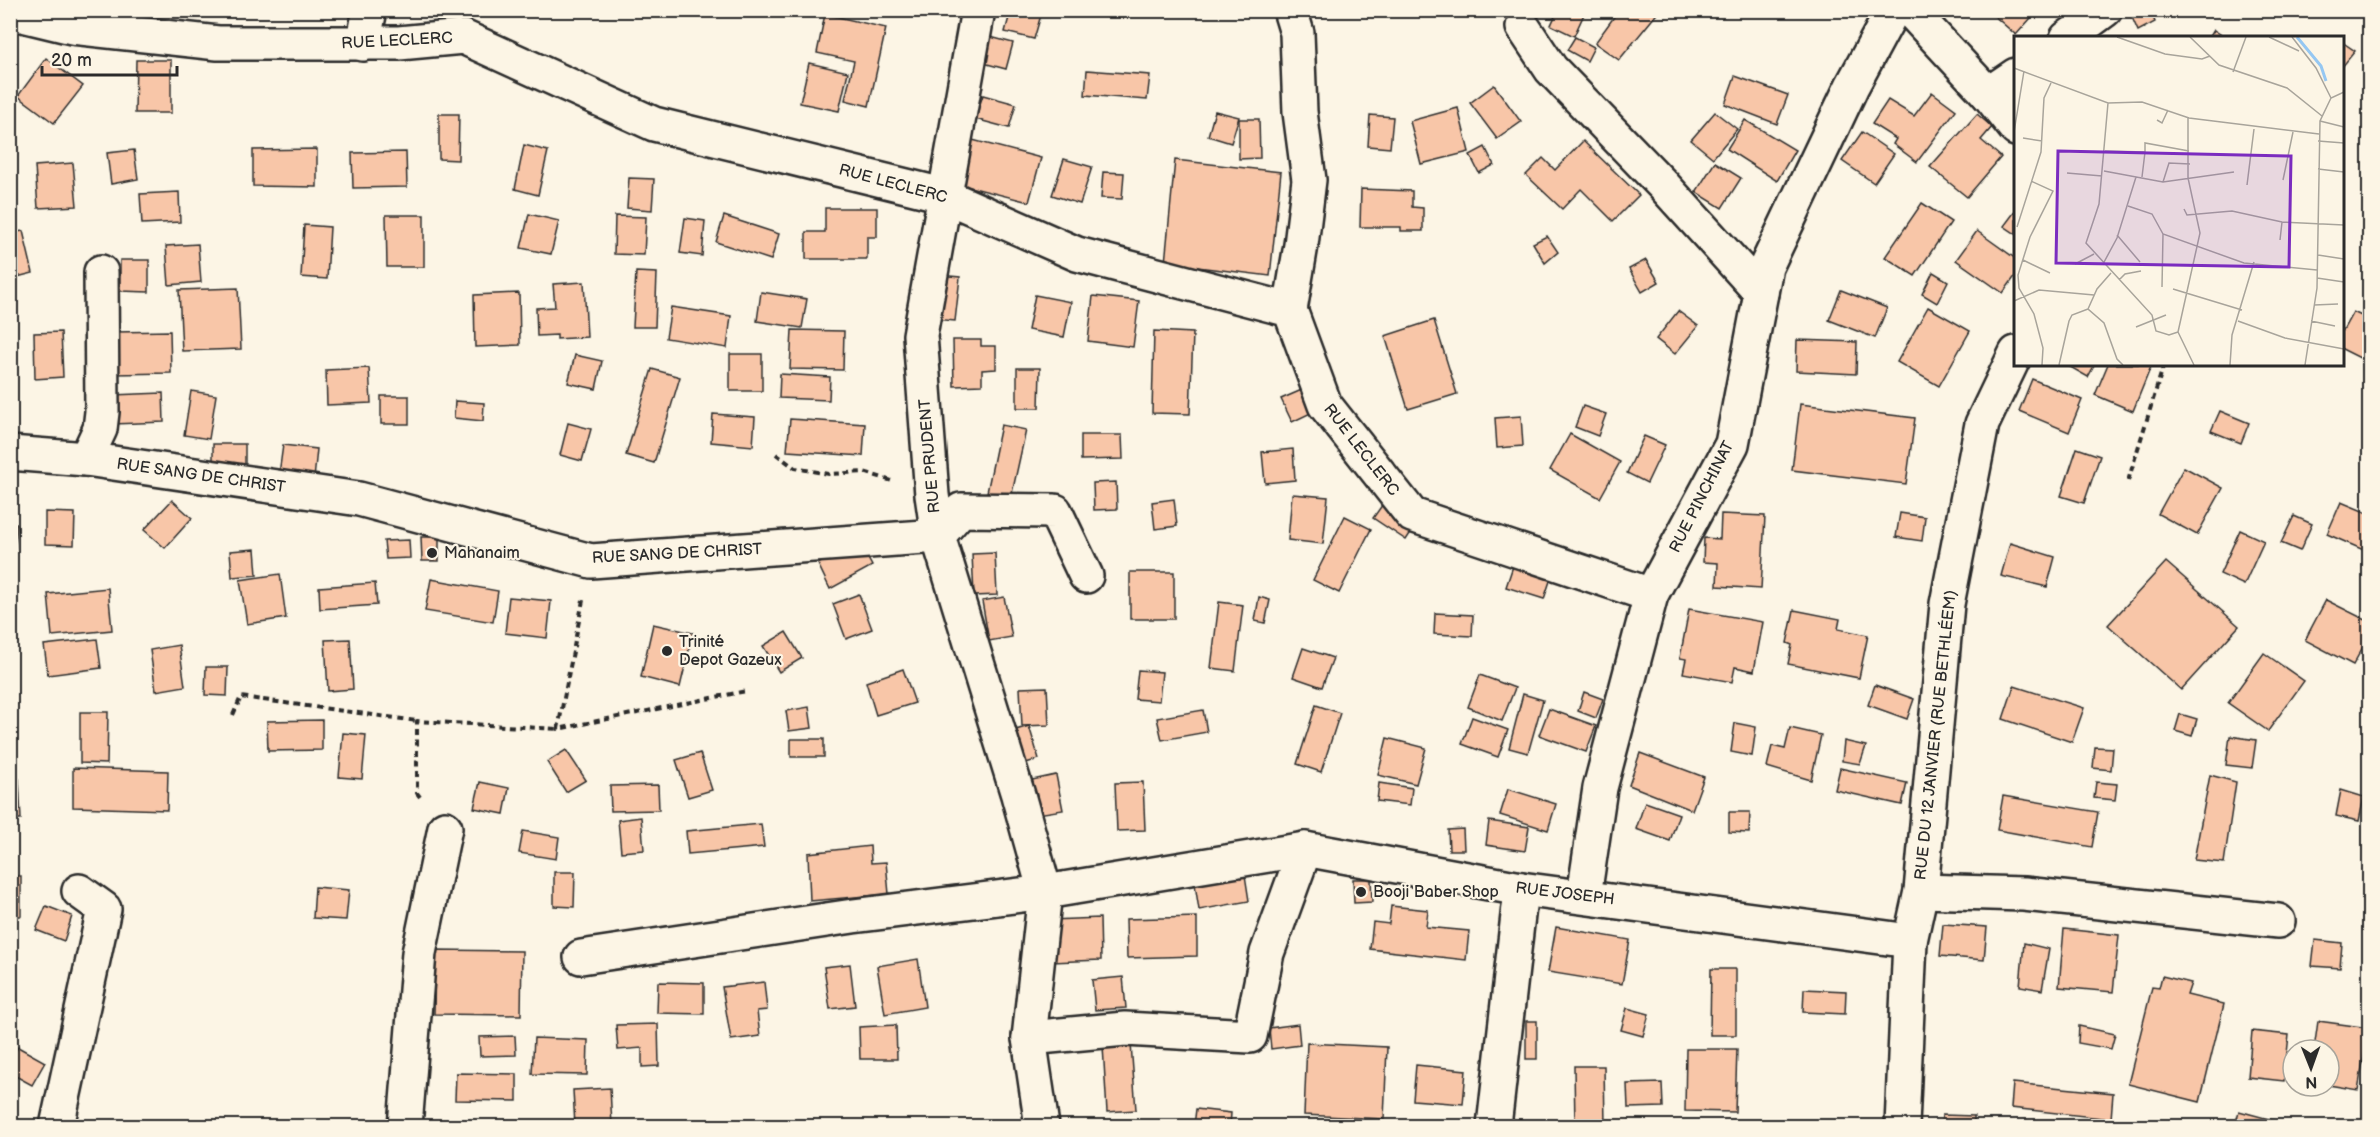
<svg xmlns="http://www.w3.org/2000/svg" width="2380" height="1137" viewBox="0 0 2380 1137" font-family="'Balsamiq Sans',sans-serif">
<style>
.building{fill:#f8c6a8;stroke:#2b2b2b;stroke-width:1.5}
.lines{fill:none;stroke-linecap:round;stroke-linejoin:round}
.minor-casing{stroke:#2b2b2b;stroke-width:38}
.path{stroke:#2b2b2b;stroke-width:4;stroke-dasharray:6 4.5;stroke-linecap:butt}
.minor{stroke:#fcf5e5;stroke-width:33}
.poi-dot{fill:#2b2b2b;stroke:#fcf5e5;stroke-width:2}
.labels{text-anchor:middle;dominant-baseline:central;stroke-width:4.5;stroke-linejoin:round;paint-order:stroke}
.street-label{font-size:16px;fill:#2b2b2b;stroke:#fcf5e5}
.poi-label{font-size:16px;fill:#2b2b2b;stroke:#fcf5e5;text-anchor:start}
.inset-river{fill:none;stroke:#95c7f2;stroke-width:3}
.inset-road{fill:none;stroke:#a8a49b;stroke-width:1.5}
.view{fill:#7b2cbf;fill-opacity:0.15;stroke:#7b2cbf;stroke-width:3}
.inset-edge{fill:none;stroke:#2b2b2b;stroke-width:3}
</style>
<rect width="100%" height="100%" fill="#fcf5e5"/>
<filter id="ink" filterUnits="userSpaceOnUse"><feTurbulence type="fractalNoise" baseFrequency=".0167" numOctaves="2"/><feDisplacementMap in="SourceGraphic" scale="12" xChannelSelector="R" yChannelSelector="G"/><feConvolveMatrix kernelMatrix="1 2 1 2 8 2 1 2 1" color-interpolation-filters="sRGB"/></filter>
<g filter="url(#ink)">
<g class="building">
<polygon points="440,10 467,10 466,20 439,15"/>
<polygon points="1011,10 1027,10 1041,15 1034,39 1005,32"/>
<polygon points="1558,10 1576,10 1584,14 1574,36 1551,25"/>
<polygon points="1619,10 1660,10 1619,60 1595,43"/>
<polygon points="1993,10 2038,10 2016,35 1991,13"/>
<polygon points="2140,10 2150,10 2155,22 2138,31 2131,15"/>
<polygon points="825,14 886,28 869,106 845,100 854,61 817,53"/>
<polygon points="2214,30 2226,38 2209,38"/>
<polygon points="983,35 1013,43 1006,69 976,61"/>
<polygon points="1575,37 1594,47 1587,61 1567,50"/>
<polygon points="2342,42 2355,51 2342,67"/>
<polygon points="46,58 83,86 54,123 18,96"/>
<polygon points="136,60 171,60 171,113 135,113"/>
<polygon points="809,63 848,72 839,111 800,103"/>
<polygon points="1087,70 1150,75 1147,100 1085,95"/>
<polygon points="1735,76 1788,95 1777,124 1725,104"/>
<polygon points="1494,85 1521,122 1497,139 1470,103"/>
<polygon points="1932,92 1956,110 1917,162 1893,144 1896,139 1872,124 1888,100 1914,116"/>
<polygon points="983,95 1016,104 1009,128 975,119"/>
<polygon points="1458,108 1469,152 1421,164 1410,121"/>
<polygon points="1215,111 1239,117 1231,143 1208,136"/>
<polygon points="1715,112 1737,129 1713,158 1691,140"/>
<polygon points="439,114 459,114 458,160 439,159"/>
<polygon points="1977,114 1992,127 1981,140 2001,157 1967,197 1930,167"/>
<polygon points="1370,115 1393,117 1390,148 1368,146"/>
<polygon points="1239,119 1259,119 1260,158 1239,159"/>
<polygon points="1745,120 1795,150 1777,181 1727,149"/>
<polygon points="1862,132 1894,154 1874,183 1842,161"/>
<polygon points="961,137 1041,158 1029,202 950,182"/>
<polygon points="1583,141 1639,195 1613,221 1581,189 1562,209 1526,175 1543,158 1555,170"/>
<polygon points="524,145 548,151 538,195 515,189"/>
<polygon points="1485,147 1494,165 1479,173 1470,155"/>
<polygon points="317,149 317,187 253,186 253,150"/>
<polygon points="134,150 138,179 111,184 107,153"/>
<polygon points="406,152 407,187 353,188 352,153"/>
<polygon points="1064,159 1092,167 1080,204 1052,195"/>
<polygon points="1175,160 1281,172 1270,276 1165,263"/>
<polygon points="1715,162 1741,178 1722,208 1696,192"/>
<polygon points="73,163 77,206 38,208 35,166"/>
<polygon points="1103,172 1124,173 1122,199 1101,198"/>
<polygon points="629,178 654,179 652,210 627,208"/>
<polygon points="1361,189 1412,191 1412,207 1423,208 1423,231 1401,231 1401,227 1360,227"/>
<polygon points="179,192 180,222 142,224 140,194"/>
<polygon points="2370,192 2370,217 2363,215"/>
<polygon points="1922,203 1951,222 1915,276 1885,257"/>
<polygon points="825,208 877,208 877,237 867,237 867,259 806,259 806,232 825,232"/>
<polygon points="2016,210 2016,234 2004,226"/>
<polygon points="529,214 559,221 551,254 521,248"/>
<polygon points="386,215 424,215 424,267 387,267"/>
<polygon points="615,216 646,217 644,255 614,254"/>
<polygon points="724,216 779,234 771,260 716,242"/>
<polygon points="685,218 705,221 702,256 680,253"/>
<polygon points="304,225 330,227 327,279 301,277"/>
<polygon points="23,231 33,273 13,278 10,233"/>
<polygon points="1977,231 2016,259 2016,275 2003,293 1956,260"/>
<polygon points="1547,236 1558,252 1545,263 1533,243"/>
<polygon points="198,244 201,282 169,285 166,246"/>
<polygon points="120,260 149,260 149,292 120,291"/>
<polygon points="1646,260 1659,282 1642,292 1629,269"/>
<polygon points="636,272 657,273 655,327 633,327"/>
<polygon points="1933,272 1948,281 1937,303 1922,294"/>
<polygon points="939,275 960,277 955,321 934,319"/>
<polygon points="584,282 587,337 557,339 557,335 537,336 536,308 555,307 553,284"/>
<polygon points="238,288 241,349 182,351 179,290"/>
<polygon points="1841,290 1887,308 1875,338 1829,320"/>
<polygon points="761,292 807,299 802,328 757,321"/>
<polygon points="519,293 520,345 475,347 474,295"/>
<polygon points="1035,295 1071,302 1064,337 1028,330"/>
<polygon points="1093,296 1139,301 1133,347 1088,341"/>
<polygon points="671,307 731,316 727,348 666,338"/>
<polygon points="1928,307 1970,331 1939,386 1897,362"/>
<polygon points="1678,311 1698,326 1675,354 1656,339"/>
<polygon points="2353,312 2370,320 2370,363 2342,349 2342,332"/>
<polygon points="1434,320 1457,394 1408,409 1385,336"/>
<polygon points="792,330 844,331 843,370 790,369"/>
<polygon points="170,331 171,373 115,374 115,332"/>
<polygon points="1154,331 1193,333 1190,414 1152,413"/>
<polygon points="61,332 63,377 35,379 34,333"/>
<polygon points="953,340 981,340 981,346 996,346 996,369 982,370 982,385 954,386"/>
<polygon points="1797,340 1857,342 1856,374 1796,371"/>
<rect x="730" y="354" width="32" height="37"/>
<polygon points="575,355 602,361 596,389 568,383"/>
<polygon points="2065,364 2095,364 2088,377"/>
<polygon points="2108,364 2152,364 2133,411 2095,395"/>
<polygon points="369,368 371,403 327,405 326,370"/>
<polygon points="1017,368 1040,368 1039,408 1017,408"/>
<polygon points="652,369 680,377 654,463 626,455"/>
<polygon points="780,374 830,377 829,400 779,398"/>
<polygon points="2032,379 2082,400 2069,432 2019,411"/>
<polygon points="1304,389 1315,411 1292,422 1281,399"/>
<polygon points="191,391 216,395 209,439 184,435"/>
<polygon points="163,393 164,422 113,424 112,395"/>
<rect x="381" y="396" width="28" height="28"/>
<polygon points="455,401 484,403 483,421 454,418"/>
<polygon points="1800,404 1915,418 1906,484 1792,470"/>
<polygon points="1583,406 1606,414 1598,436 1575,427"/>
<polygon points="2220,411 2249,423 2241,443 2211,431"/>
<polygon points="713,414 755,417 753,446 711,442"/>
<polygon points="1521,416 1523,446 1497,448 1495,418"/>
<polygon points="790,419 865,424 863,456 787,451"/>
<polygon points="568,423 591,429 582,461 560,455"/>
<polygon points="1001,425 1026,430 1009,507 985,502"/>
<polygon points="1570,434 1620,462 1600,498 1550,470"/>
<polygon points="1081,435 1122,435 1123,459 1081,460"/>
<polygon points="1644,436 1665,445 1647,483 1627,473"/>
<rect x="213" y="444" width="32" height="29"/>
<polygon points="283,445 317,449 314,479 279,474"/>
<polygon points="2077,448 2100,456 2084,503 2061,496"/>
<polygon points="1293,449 1295,480 1265,483 1262,452"/>
<polygon points="2184,467 2223,488 2197,535 2158,514"/>
<polygon points="1116,482 1117,509 1094,510 1093,483"/>
<polygon points="1395,487 1427,508 1406,540 1373,518"/>
<polygon points="1292,494 1328,497 1323,544 1288,540"/>
<polygon points="1174,499 1177,526 1155,529 1152,502"/>
<polygon points="172,500 192,518 165,548 144,530"/>
<polygon points="2341,502 2370,514 2370,543 2366,551 2327,534"/>
<polygon points="45,512 75,513 74,545 45,544"/>
<polygon points="1900,513 1925,517 1922,541 1896,537"/>
<polygon points="1721,514 1765,516 1761,589 1717,586 1718,563 1703,562 1704,538 1720,539"/>
<polygon points="1345,516 1371,529 1339,593 1313,580"/>
<polygon points="2294,516 2312,524 2300,551 2281,543"/>
<polygon points="10,523 17,524 14,557 10,556"/>
<polygon points="2240,530 2264,541 2244,585 2220,574"/>
<polygon points="421,537 439,537 439,561 422,561"/>
<polygon points="409,540 410,558 386,559 384,541"/>
<polygon points="859,542 872,566 830,589 818,564"/>
<polygon points="2010,543 2055,557 2047,587 2001,576"/>
<polygon points="1519,548 1557,560 1544,599 1506,587"/>
<polygon points="255,549 257,575 232,577 230,551"/>
<polygon points="995,553 997,595 974,596 972,554"/>
<polygon points="2166,562 2239,626 2181,690 2108,625"/>
<rect x="1130" y="572" width="44" height="47"/>
<polygon points="280,574 286,618 247,624 240,580"/>
<polygon points="431,579 498,591 493,622 425,611"/>
<polygon points="375,583 377,605 320,609 319,587"/>
<polygon points="108,588 112,630 52,636 48,594"/>
<polygon points="859,594 872,629 846,639 833,604"/>
<polygon points="509,597 551,601 547,638 505,633"/>
<polygon points="1004,597 1012,637 989,641 982,601"/>
<polygon points="1259,597 1270,600 1265,623 1255,621"/>
<polygon points="2326,600 2370,622 2370,634 2353,665 2305,640"/>
<polygon points="1219,602 1243,605 1235,671 1211,668"/>
<polygon points="1689,609 1763,622 1754,671 1735,667 1732,682 1683,673 1686,659 1680,658"/>
<polygon points="1794,610 1840,619 1838,629 1868,635 1859,678 1788,664 1792,645 1787,643"/>
<polygon points="1435,613 1473,615 1472,636 1434,634"/>
<polygon points="653,624 693,633 680,687 641,677"/>
<polygon points="786,632 802,658 779,672 763,646"/>
<polygon points="97,639 101,668 48,675 44,645"/>
<polygon points="350,639 353,689 328,691 325,640"/>
<polygon points="179,645 185,686 156,691 150,650"/>
<polygon points="1303,648 1333,658 1322,687 1293,677"/>
<polygon points="2264,653 2304,681 2268,731 2228,703"/>
<polygon points="206,667 228,667 227,696 205,695"/>
<polygon points="903,669 915,703 876,715 866,682"/>
<polygon points="1138,670 1162,672 1159,701 1135,699"/>
<polygon points="1480,675 1515,688 1502,721 1468,707"/>
<polygon points="1875,685 1914,699 1907,719 1868,705"/>
<polygon points="2014,686 2084,708 2072,742 2003,719"/>
<polygon points="1047,687 1049,725 1022,726 1020,688"/>
<polygon points="1584,692 1603,699 1596,718 1578,711"/>
<polygon points="1523,694 1543,700 1528,753 1509,748"/>
<polygon points="1316,705 1340,713 1321,772 1297,764"/>
<polygon points="809,707 812,728 789,731 786,711"/>
<polygon points="1549,709 1596,726 1586,752 1539,735"/>
<polygon points="1203,710 1207,732 1162,740 1157,718"/>
<polygon points="80,712 108,712 107,764 80,763"/>
<polygon points="2180,714 2197,719 2192,736 2175,731"/>
<polygon points="1472,717 1508,730 1498,757 1462,744"/>
<polygon points="322,720 322,750 268,751 267,721"/>
<polygon points="1735,723 1756,727 1752,756 1731,752"/>
<polygon points="1029,726 1039,759 1013,767 1003,734"/>
<polygon points="1790,728 1821,735 1811,780 1767,767 1772,746 1785,749"/>
<polygon points="343,733 366,735 362,779 339,777"/>
<polygon points="2230,736 2256,740 2252,768 2226,765"/>
<polygon points="1387,738 1426,748 1416,784 1378,775"/>
<rect x="791" y="739" width="33" height="18"/>
<polygon points="1844,741 1866,746 1860,764 1842,761"/>
<polygon points="2095,747 2113,748 2111,770 2093,768"/>
<polygon points="566,750 586,780 566,792 547,762"/>
<polygon points="700,753 712,790 688,797 676,760"/>
<polygon points="1640,753 1704,777 1692,810 1629,785"/>
<polygon points="73,768 168,771 167,810 73,807"/>
<polygon points="1840,768 1907,783 1902,805 1835,790"/>
<polygon points="1056,775 1063,810 1038,814 1032,780"/>
<polygon points="2210,775 2236,782 2224,863 2194,860"/>
<polygon points="10,779 19,779 21,819 10,819"/>
<polygon points="480,782 509,788 504,814 474,808"/>
<polygon points="1143,782 1145,830 1117,831 1115,783"/>
<polygon points="2096,782 2117,784 2115,800 2094,798"/>
<polygon points="1379,783 1412,788 1410,805 1377,801"/>
<polygon points="658,785 659,810 611,811 610,786"/>
<polygon points="1508,789 1556,804 1548,830 1500,815"/>
<polygon points="2341,790 2364,797 2359,821 2336,816"/>
<polygon points="2003,796 2098,812 2092,847 1997,830"/>
<polygon points="1645,802 1679,814 1670,841 1636,829"/>
<polygon points="1729,812 1750,812 1749,833 1729,832"/>
<polygon points="641,817 644,850 621,852 618,820"/>
<polygon points="1489,821 1529,827 1525,851 1486,845"/>
<polygon points="761,824 764,847 688,854 686,831"/>
<polygon points="1463,829 1464,850 1449,850 1448,830"/>
<polygon points="523,831 559,837 556,859 519,853"/>
<polygon points="870,846 871,863 886,862 889,894 810,901 808,853"/>
<polygon points="554,872 575,872 574,907 554,906"/>
<polygon points="1245,875 1249,901 1199,910 1195,884"/>
<rect x="10" y="876" width="11" height="40"/>
<polygon points="1353,879 1371,879 1372,902 1354,903"/>
<polygon points="315,887 349,890 346,920 313,918"/>
<polygon points="46,906 72,916 64,941 36,930"/>
<polygon points="1391,906 1428,910 1426,927 1469,931 1466,960 1370,949 1373,922 1389,924"/>
<polygon points="1197,917 1197,956 1127,958 1126,919"/>
<polygon points="1100,918 1101,960 1051,962 1050,920"/>
<polygon points="1943,924 1987,927 1984,960 1940,956"/>
<polygon points="1556,927 1630,940 1622,984 1548,972"/>
<polygon points="2064,929 2119,935 2113,992 2059,987"/>
<polygon points="2315,940 2342,943 2340,968 2312,966"/>
<polygon points="2024,943 2049,949 2042,990 2020,986"/>
<polygon points="435,950 522,951 521,1015 434,1014"/>
<polygon points="918,959 925,1007 885,1014 877,966"/>
<polygon points="850,964 855,1006 830,1009 824,967"/>
<polygon points="1711,969 1736,969 1736,1035 1710,1035"/>
<polygon points="2162,976 2191,983 2187,995 2224,1004 2200,1102 2128,1084 2152,987 2159,988"/>
<polygon points="1123,977 1126,1008 1095,1010 1092,980"/>
<polygon points="658,982 704,983 704,1014 657,1013"/>
<polygon points="764,982 767,1010 757,1011 760,1036 731,1040 722,987"/>
<polygon points="1804,989 1846,991 1845,1014 1803,1012"/>
<polygon points="1627,1008 1649,1014 1643,1036 1621,1030"/>
<rect x="1526" y="1021" width="11" height="38"/>
<polygon points="2318,1021 2369,1028 2358,1090 2329,1085 2329,1050 2314,1050"/>
<polygon points="658,1024 659,1066 642,1067 642,1048 618,1050 616,1025"/>
<polygon points="1298,1024 1300,1045 1271,1049 1269,1028"/>
<polygon points="896,1025 897,1059 860,1059 859,1027"/>
<polygon points="2079,1026 2115,1034 2111,1049 2078,1043"/>
<polygon points="2252,1031 2289,1035 2284,1081 2248,1077"/>
<polygon points="515,1036 516,1055 480,1056 479,1037"/>
<polygon points="534,1038 588,1040 587,1075 532,1074"/>
<polygon points="1307,1043 1387,1047 1384,1119 1304,1115"/>
<polygon points="1131,1044 1136,1110 1107,1112 1103,1046"/>
<polygon points="18,1047 45,1062 32,1085 10,1073 10,1060"/>
<polygon points="1686,1049 1737,1049 1735,1112 1685,1111"/>
<polygon points="1416,1065 1466,1070 1463,1104 1413,1100"/>
<polygon points="1574,1066 1604,1066 1605,1126 1575,1126"/>
<polygon points="456,1073 517,1074 517,1101 455,1100"/>
<polygon points="1662,1083 1663,1107 1628,1108 1627,1084"/>
<polygon points="2013,1083 2113,1093 2111,1119 2011,1108"/>
<polygon points="610,1088 612,1126 575,1126 573,1090"/>
<polygon points="1196,1109 1231,1113 1230,1126 1194,1126"/>
<polygon points="2239,1111 2280,1122 2279,1126 2235,1126"/>
<polygon points="1942,1115 1974,1116 1974,1126 1941,1126"/>
<polygon points="1042,1120 1042,1126 991,1126 991,1121"/>
<polygon points="351,1121 352,1126 326,1125"/>
</g>
<g class="lines">
<defs>
<g id="minor">
<polyline points="978,10 920,335 932,495 938,536 1018,795 1045,892 1029,1038 1042,1126"/>
<polyline points="1910,10 1988,94 2016,129"/>
<polyline points="10,12 72,27 218,43 399,43 463,37 654,124 943,195 1077,254 1290,310 1325,405 1412,515 1651,595"/>
<polyline points="1523,27 1551,69 1665,187 1761,293"/>
<polyline points="2067,38 2105,10"/>
<polyline points="363,44 370,10"/>
<polyline points="1988,94 2016,75"/>
<polyline points="1290,310 1301,245 1309,180 1300,112 1297,33 1290,10"/>
<polyline points="10,453 86,459 359,499 591,561 938,536 961,510 1055,511 1086,576"/>
<polyline points="86,459 100,429 102,412 101,272"/>
<polyline points="1921,891 2024,894 2278,921"/>
<polyline points="1584,896 1600,788 1651,595 1732,444 1766,267 1852,86 1893,10"/>
<polyline points="581,957 853,916 1045,892 1305,849 1521,889 1910,941"/>
<polyline points="1029,1038 1125,1029 1250,1036 1267,953 1305,849"/>
<polyline points="57,1126 104,909 79,891"/>
<polyline points="405,1126 419,953 445,828"/>
<polyline points="1494,1126 1521,889"/>
<polyline points="1902,1126 1910,941 1921,891 1947,604 1982,424 2016,353"/>
</g>
</defs>
<use href="#minor" class="minor-casing"/>
<g class="path">
<polyline points="776,454 795,468 829,474 864,472 892,481"/>
<polyline points="2128,481 2164,364"/>
<polyline points="583,600 558,729 746,691"/>
<polyline points="233,715 241,697 417,721"/>
<polyline points="420,797 417,793 417,721 558,729"/>
</g>
<use href="#minor" class="minor"/>
</g>
</g>
<g class="poi-dot">
<circle cx="432" cy="553" r="6"/>
<circle cx="667" cy="651" r="6"/>
<circle cx="1361" cy="892" r="6"/>
</g>
<g class="labels">
<g class="street-label">
<text transform="translate(397 41) rotate(-3)">RUE LECLERC</text>
<text transform="translate(893 184) rotate(15)">RUE LECLERC</text>
<text transform="translate(1361 450) rotate(52)">RUE LECLERC</text>
<text transform="translate(930 456) rotate(-95)">RUE PRUDENT</text>
<text transform="translate(201 476) rotate(8)">RUE SANG DE CHRIST</text>
<text transform="translate(1702 497) rotate(-63)">RUE PINCHINAT</text>
<text transform="translate(677 554) rotate(-3)">RUE SANG DE CHRIST</text>
<text transform="translate(1936 735) rotate(-84)">RUE DU 12 JANVIER (RUE BETHLÉEM)</text>
<text transform="translate(1565 894) rotate(7)">RUE JOSEPH</text>
</g>
<g class="poi-label">
<text x="444" y="553">Mahanaim</text>
<text x="679" y="642">Trinité<tspan x="679" dy="18">Depot Gazeux</tspan></text>
<text x="1373" y="892">Booji Baber Shop</text>
</g>
</g>
<g transform="translate(2014 36)">
<rect width="330" height="330" fill="#fcf5e5"/>
<path class="inset-river" d="M283 1 307 30 312 45"/>
<path class="inset-road" d="M103 1 151 18 188 23 196 20M176 1 205 29 273 52 308 80M255 1 285 15M278 1 302 32 317 62M0 32 94 67 128 66 175 82 305 98M219 36 232 1M94 67 85 168 72 207 138 279 142 295 155 299 164 296M174 82V142L186 197 164 296 180 329M143 84 148 87 154 74M306 85 330 91M0 96 10 35M9 102 28 105M304 105 330 107M91 115 131 116 128 141M131 116V107L175 115M304 133 330 136M90 135 149 146 220 136M53 137 88 140M269 144 279 96M17 145 39 155 16 201 4 239 5 252 20 278 29 312 28 329M149 146 155 127 176 128M233 149 240 93M114 170 138 178 149 198 230 227 303 234M170 173 173 179 218 175 268 186 330 189M3 191 27 116 30 62 37 47M103 199 126 226M266 204 268 186M304 219 330 223M9 224 36 237M61 228 80 218M89 228 103 202 122 141M97 237 83 253 74 273 90 287 103 323 109 329M303 242 330 246M105 244 111 238 127 235M148 251 149 198M159 253 228 274M0 265 25 254 80 259M300 269 324 268M224 285 271 302 330 313M297 285 321 290M122 291 152 279M45 329 55 285 58 279 74 273M216 329 218 299 240 226M291 329 303 252 306 85 317 62 330 56"/>
<path class="view" d="M44 115 277 120 275 231 42 227Z"/>
<rect width="330" height="330" class="inset-edge"/>
</g>
<rect width="2380" height="1137" fill="none" stroke="#fcf5e5" stroke-width="36"/>
<rect x="18" y="18" width="2344" height="1101" fill="none" stroke="#2b2b2b" stroke-width="2" filter="url(#ink)"/>
<g transform="translate(2311 1068) rotate(179)"><circle r="28" fill="#fcf5e5" stroke="#a8a49b" stroke-width="1.5"/>
<path d="M0-4.5L10 22L0 15L-10 22Z" fill="#2b2b2b"/>
<text y="-9" font-size="16" font-weight="bold" text-anchor="middle" fill="#2b2b2b">N</text>
</g>
<path d="M42 66v9h135v-9" fill="none" stroke="#2b2b2b" stroke-width="3"/>
<text x="51" y="66" font-size="18" fill="#2b2b2b" stroke="#fcf5e5" stroke-width="4.5" paint-order="stroke">20 m</text>
</svg>
